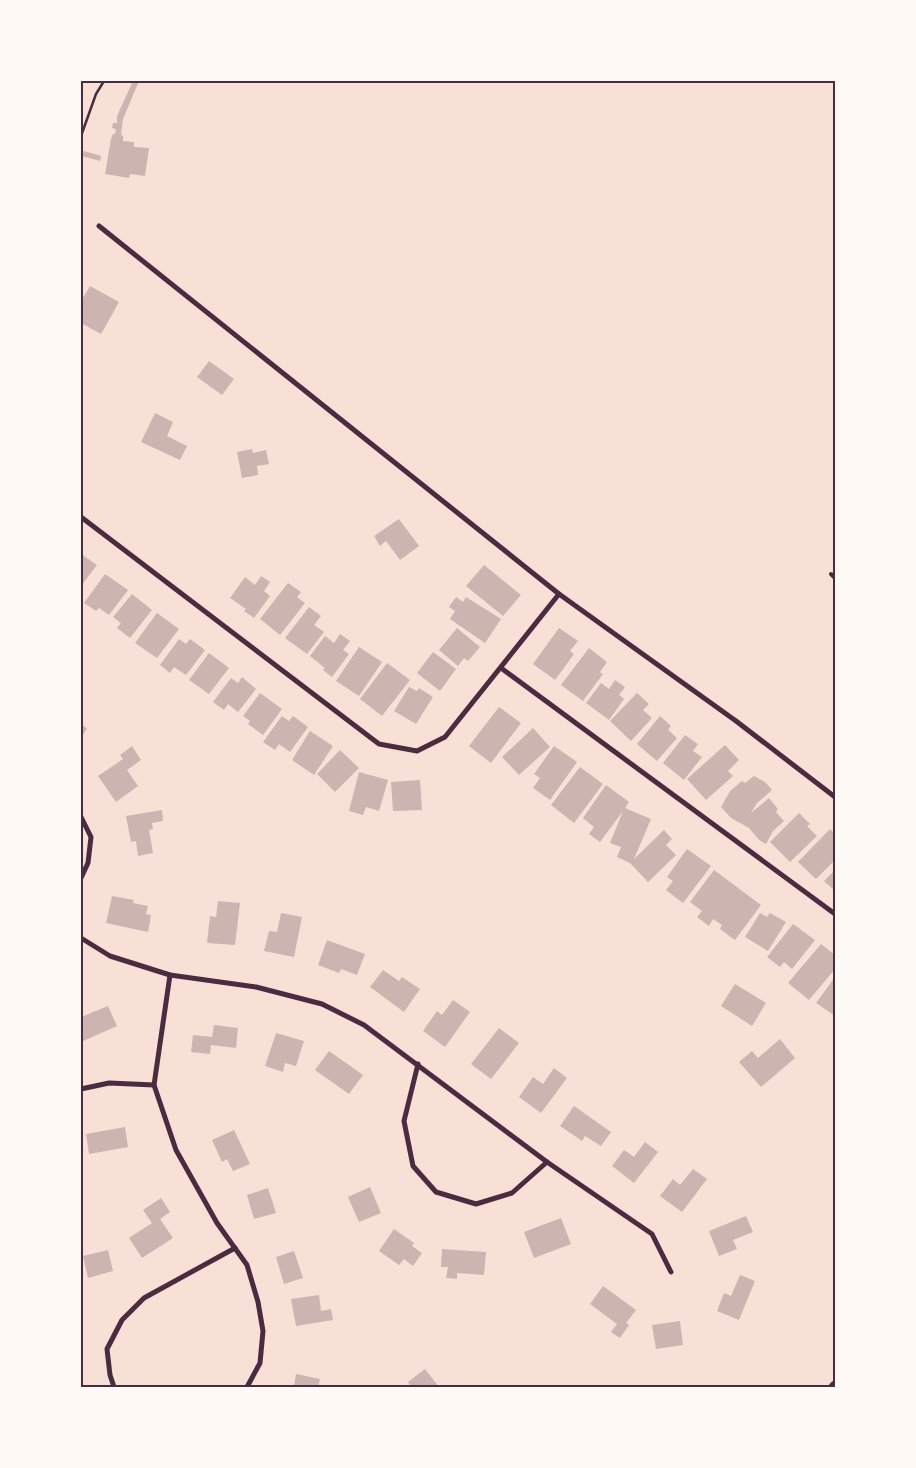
<svg xmlns="http://www.w3.org/2000/svg" width="916" height="1468" viewBox="0 0 916 1468" font-family="'Fira Sans',sans-serif">
<style>
.building{fill:#ccb4b1}
.lines{fill:none;stroke-linecap:round;stroke-linejoin:round}
.path{stroke:#4a2c40;stroke-width:2.5}
.service{stroke:#4a2c40;stroke-width:4}
.minor{stroke:#4a2c40;stroke-width:5}
.tertiary{stroke:#4a2c40;stroke-width:9}
.neatline{fill:none;stroke:#4a2c40;stroke-width:2}
</style>
<rect width="100%" height="100%" fill="#f7e1d7"/>
<g class="building">
<polygon points="133,81 139,81 123,119 121,135 123,136 123,141 134,142 134,147 149,148 145,176 130,174 129,178 105,174 111,139 113,134 115,134 116,129 112,128 113,123 117,123 117,116"/>
<polygon points="84,151 101,156 100,161 82,156"/>
<polygon points="90,286 119,302 101,334 81,323 81,301"/>
<polygon points="209,361 234,379 222,395 197,377"/>
<polygon points="155,413 173,422 167,436 187,446 180,460 141,442"/>
<polygon points="252,449 253,453 266,450 269,464 257,466 258,475 242,478 237,452"/>
<polygon points="399,519 419,546 400,560 386,541 380,546 374,536"/>
<polygon points="81,554 97,565 81,586"/>
<polygon points="484,565 521,595 503,616 466,586"/>
<polygon points="105,574 128,590 109,615 99,608 96,611 84,603"/>
<polygon points="261,576 270,582 264,591 270,596 254,618 244,611 246,609 230,598 245,577 255,585"/>
<polygon points="288,583 301,592 297,597 305,603 280,635 260,619"/>
<polygon points="132,594 152,610 130,638 117,628 121,623 113,617"/>
<polygon points="456,597 463,602 466,597 501,619 485,643 450,619 455,611 449,607"/>
<polygon points="309,607 321,616 314,625 324,632 307,654 285,638"/>
<polygon points="157,613 179,629 157,658 135,643"/>
<polygon points="457,628 480,647 468,661 464,658 458,666 439,650"/>
<polygon points="559,628 578,641 570,651 574,654 555,680 533,664"/>
<polygon points="340,634 350,641 343,650 349,654 332,677 323,670 325,668 310,656 325,636 334,643"/>
<polygon points="179,639 186,644 190,639 205,650 186,675 174,667 170,673 160,665"/>
<polygon points="359,647 382,662 359,696 336,681"/>
<polygon points="589,648 607,662 600,672 603,674 583,701 561,685"/>
<polygon points="433,652 456,669 440,691 417,673"/>
<polygon points="209,653 229,668 209,694 189,680"/>
<polygon points="387,663 410,680 382,716 360,699"/>
<polygon points="242,677 256,689 238,712 228,704 224,710 213,702 231,678 238,683"/>
<polygon points="615,680 625,687 619,695 624,699 609,720 586,703 601,683 609,689"/>
<polygon points="409,687 417,691 419,688 433,697 416,724 394,711"/>
<polygon points="260,693 282,709 263,735 248,724 250,721 243,716"/>
<polygon points="637,693 649,704 643,710 652,718 631,741 610,721"/>
<polygon points="499,707 521,723 491,763 469,746"/>
<polygon points="282,716 289,721 293,716 308,727 290,752 279,744 275,750 263,742"/>
<polygon points="660,716 671,726 668,730 677,738 657,761 637,744"/>
<polygon points="81,725 87,728 81,738"/>
<polygon points="533,728 550,747 519,775 502,757"/>
<polygon points="310,731 333,746 314,775 292,760"/>
<polygon points="685,735 698,744 693,751 702,757 684,780 663,763"/>
<polygon points="725,745 739,760 728,771 733,776 706,800 687,779"/>
<polygon points="132,746 141,760 127,770 138,786 116,802 98,776 123,759 120,755"/>
<polygon points="554,746 577,762 550,800 533,788 540,778 534,774"/>
<polygon points="340,750 359,768 335,792 317,774"/>
<polygon points="580,767 603,784 574,823 551,805"/>
<polygon points="359,772 388,780 379,811 366,807 363,815 349,811"/>
<polygon points="754,776 765,782 772,790 757,803 751,813 769,798 778,809 776,812 784,821 773,831 766,844 759,840 749,828 731,818 721,807 730,791 742,781 745,783"/>
<polygon points="420,780 422,810 393,811 391,782"/>
<polygon points="606,785 629,802 625,808 651,819 634,859 664,830 672,839 666,845 676,855 648,882 630,863 617,857 621,847 610,843 623,811 600,842 589,834 594,827 583,818"/>
<polygon points="162,810 163,821 152,823 153,829 149,830 153,853 138,856 136,841 131,842 126,816"/>
<polygon points="799,813 810,824 807,826 817,836 790,862 770,842"/>
<polygon points="830,829 835,834 835,860 816,879 798,862"/>
<polygon points="687,849 711,866 683,903 666,890 673,881 667,877"/>
<polygon points="714,870 761,905 735,940 720,929 722,925 713,919 709,926 697,917 702,911 690,902"/>
<polygon points="835,870 835,891 824,881"/>
<polygon points="112,896 134,900 133,903 148,906 146,914 151,915 148,932 106,923"/>
<polygon points="218,901 240,903 235,945 207,943 210,916 216,917"/>
<polygon points="281,913 302,917 294,957 264,951 269,931 277,932"/>
<polygon points="760,913 767,917 770,913 786,922 768,951 745,937"/>
<polygon points="793,924 815,940 792,969 784,962 780,967 767,957"/>
<polygon points="327,940 365,954 357,975 341,969 339,973 318,965"/>
<polygon points="821,944 835,955 835,969 809,1000 788,983"/>
<polygon points="383,970 399,981 402,977 420,989 404,1012 370,987"/>
<polygon points="835,977 835,1016 816,1003"/>
<polygon points="735,984 766,1003 752,1026 721,1006"/>
<polygon points="453,1000 470,1012 445,1047 423,1031 437,1011 442,1015"/>
<polygon points="108,1006 117,1026 81,1042 81,1017"/>
<polygon points="214,1025 238,1028 236,1048 211,1045 210,1054 191,1052 193,1035 212,1037"/>
<polygon points="499,1028 519,1043 491,1079 471,1064"/>
<polygon points="276,1033 304,1041 296,1066 285,1063 283,1072 265,1066"/>
<polygon points="780,1039 795,1058 761,1087 739,1062 752,1051 758,1058"/>
<polygon points="329,1051 363,1075 349,1094 315,1070"/>
<polygon points="554,1068 567,1078 541,1113 519,1097 533,1077 543,1084"/>
<polygon points="574,1106 611,1132 601,1146 585,1136 582,1141 560,1126"/>
<polygon points="125,1127 128,1147 89,1154 86,1134"/>
<polygon points="234,1130 250,1164 233,1171 227,1159 222,1162 212,1140"/>
<polygon points="645,1142 658,1152 634,1183 612,1166 624,1150 634,1157"/>
<polygon points="693,1169 707,1179 682,1212 660,1196 673,1179 680,1185"/>
<polygon points="370,1187 381,1213 359,1222 348,1197"/>
<polygon points="268,1188 276,1213 254,1219 247,1195"/>
<polygon points="161,1198 170,1212 160,1219 173,1238 142,1258 129,1238 152,1223 143,1210"/>
<polygon points="746,1216 753,1232 733,1240 737,1249 719,1256 709,1231"/>
<polygon points="561,1218 571,1244 534,1258 524,1232"/>
<polygon points="394,1229 414,1243 412,1246 422,1253 413,1266 404,1259 399,1265 379,1251"/>
<polygon points="442,1249 486,1252 484,1275 457,1273 457,1279 446,1278 448,1267 441,1267"/>
<polygon points="108,1250 113,1271 88,1278 83,1256"/>
<polygon points="294,1251 303,1278 284,1284 276,1257"/>
<polygon points="740,1275 755,1281 739,1320 717,1311 724,1293 731,1296"/>
<polygon points="603,1286 636,1310 626,1323 629,1325 620,1338 611,1332 617,1324 590,1304"/>
<polygon points="319,1295 321,1311 331,1309 333,1320 296,1326 291,1299"/>
<polygon points="680,1321 683,1345 656,1349 652,1325"/>
<polygon points="425,1369 439,1387 411,1387 408,1382"/>
<polygon points="296,1374 320,1379 318,1387 294,1387"/>
</g>
<g class="lines">
<polyline class="path" points="81,136 96,94 104,81"/>
<polyline class="service" points="831,574 835,578"/>
<g class="minor">
<polyline points="99,226 559,594 736,721 835,797"/>
<polyline points="81,517 379,744 417,751 445,737 559,594"/>
<polyline points="501,668 835,914"/>
<polyline points="81,817 91,837 88,863 81,878"/>
<polyline points="81,938 110,956 170,975 256,987 322,1004 364,1025 547,1162 652,1234 671,1272"/>
<polyline points="170,975 154,1085 176,1150 217,1223 247,1265 258,1302 263,1331 260,1363 247,1387"/>
<polyline points="418,1064 404,1121 413,1166 436,1192 476,1204 512,1193 547,1162"/>
<polyline points="81,1089 109,1083 154,1085"/>
<polyline points="114,1387 110,1375 107,1349 122,1320 144,1298 235,1248"/>
</g>
<polyline class="tertiary" points="833,1387 835,1385"/>
</g>
<rect width="916" height="1468" fill="none" stroke="#fffaf5" stroke-width="165"/>
<rect x="82" y="82" width="752" height="1304" class="neatline"/>
</svg>
